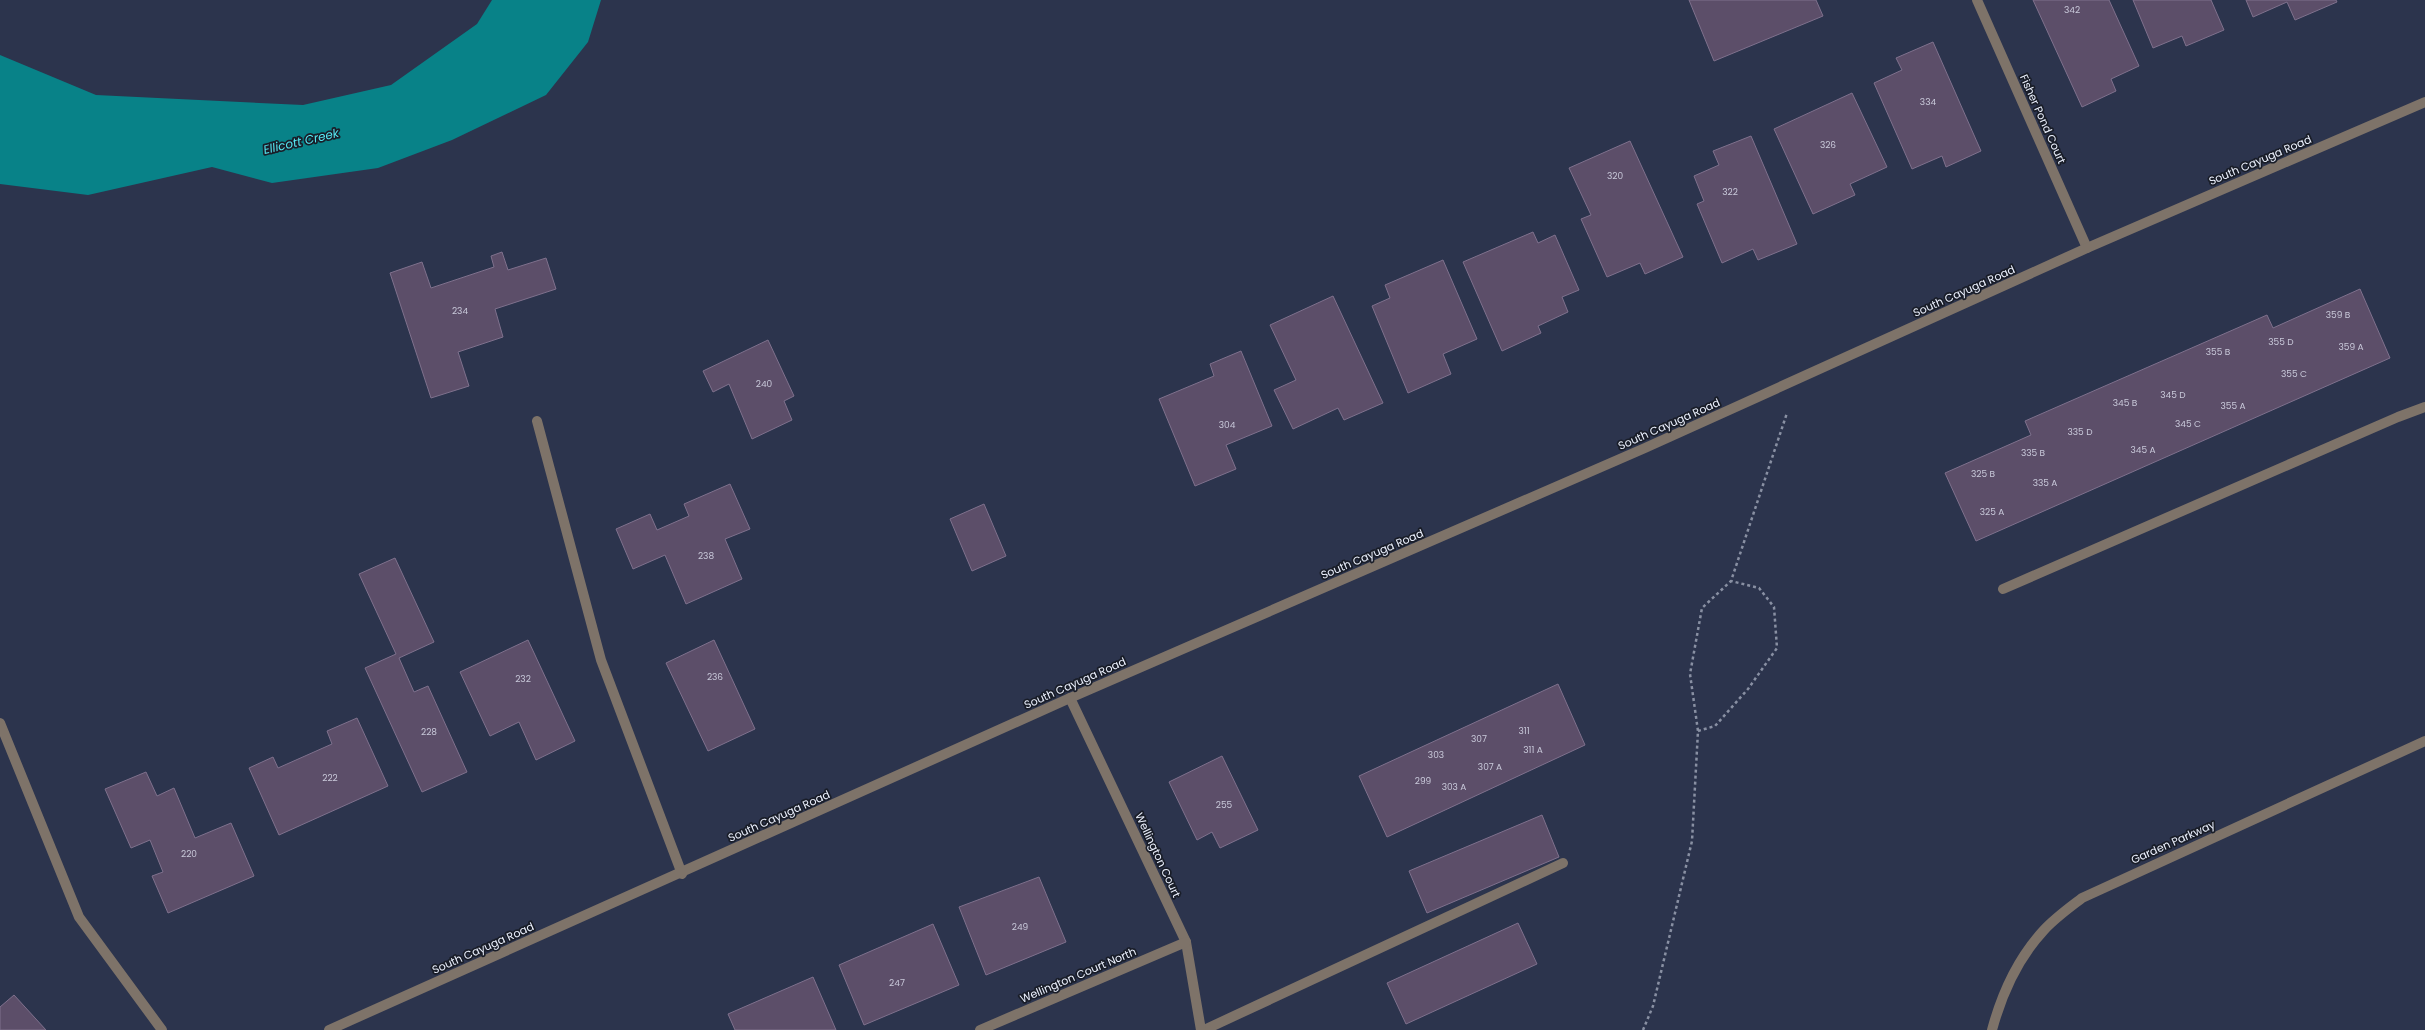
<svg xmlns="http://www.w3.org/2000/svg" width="2425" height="1030" viewBox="0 0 2425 1030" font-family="Poppins,sans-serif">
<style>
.water{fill:#088288}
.building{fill:#5c4e69;stroke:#7f718d}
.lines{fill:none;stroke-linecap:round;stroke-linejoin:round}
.path{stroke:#8990a3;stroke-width:2.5;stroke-dasharray:3 3;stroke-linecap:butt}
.service{stroke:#7e7369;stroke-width:10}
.minor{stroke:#7e7369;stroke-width:10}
.tertiary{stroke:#7e7369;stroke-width:10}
.labels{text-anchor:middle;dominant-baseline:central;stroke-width:3.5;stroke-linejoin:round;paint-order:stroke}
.number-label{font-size:9px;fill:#c8c8d9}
.street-label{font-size:11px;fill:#ecf1fe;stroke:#191d28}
.water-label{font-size:12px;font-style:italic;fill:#55e6f0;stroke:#191d28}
</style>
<rect width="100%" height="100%" fill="#2c344d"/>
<polygon class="water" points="492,0 601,0 588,42 546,95 452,140 378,168 272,183 212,167 88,195 0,184 0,55 96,95 303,105 391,85 477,24"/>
<g class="building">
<polygon points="1689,0 1816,0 1823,16 1714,61"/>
<polygon points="2033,0 2109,0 2139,66 2111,79 2116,91 2082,107"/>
<polygon points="2133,0 2211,0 2224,30 2186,46 2182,36 2153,48"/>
<polygon points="2246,0 2336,0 2337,2 2295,20 2287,2 2253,17"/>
<polygon points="1933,42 1981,151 1946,167 1942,156 1912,169 1874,83 1902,70 1896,58"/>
<polygon points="1852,93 1887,167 1850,184 1855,195 1813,214 1774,129"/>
<polygon points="1751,136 1797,244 1758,260 1753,249 1722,263 1697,204 1704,201 1694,176 1719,165 1713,151"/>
<polygon points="1630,141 1683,257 1645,274 1640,263 1607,277 1581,219 1591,215 1569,168"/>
<polygon points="1533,232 1538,243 1555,235 1579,290 1562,297 1568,312 1538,326 1541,333 1502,351 1463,262"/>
<polygon points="502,252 508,270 546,258 556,289 495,309 503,337 458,352 469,386 431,398 390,273 422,262 431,288 494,267 491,256"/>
<polygon points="1443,260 1477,339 1443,354 1451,374 1408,393 1372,306 1390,298 1385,285"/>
<polygon points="2360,289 2390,358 1976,541 1945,473 2031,435 2025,421 2267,315 2273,328"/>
<polygon points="1333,296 1383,403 1344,420 1338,408 1293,429 1274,390 1296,380 1270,325"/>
<polygon points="768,340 794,396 784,401 792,420 752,439 729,384 713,392 703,371"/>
<polygon points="1241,351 1272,426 1226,445 1236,469 1195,486 1159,399 1214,376 1210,364"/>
<polygon points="730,484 750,529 725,539 742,579 686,604 665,555 633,569 616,529 650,514 657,530 689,516 684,504"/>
<polygon points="984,504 1006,556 972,571 950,519"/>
<polygon points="395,558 434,642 399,658 414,692 428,686 467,772 422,792 365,668 396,654 359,574"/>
<polygon points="528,640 575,741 536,760 519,722 490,736 460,672"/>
<polygon points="714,640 755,729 708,751 666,663"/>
<polygon points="1558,684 1585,745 1387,837 1359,776"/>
<polygon points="357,718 388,786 279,835 249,768 273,757 278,768 332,744 327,731"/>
<polygon points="1222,756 1258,830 1220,848 1212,832 1197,840 1169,782"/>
<polygon points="146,772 157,796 174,788 195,838 231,823 254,876 168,913 152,876 163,872 150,840 131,848 105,789"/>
<polygon points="1542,815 1559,857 1427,913 1409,871"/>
<polygon points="1039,877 1066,942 986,975 959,907"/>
<polygon points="1518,923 1537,964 1406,1024 1387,983"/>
<polygon points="933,924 959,985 864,1025 839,965"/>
<polygon points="813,977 836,1030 735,1030 728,1014"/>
<polygon points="14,995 46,1030 0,1030 0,1007"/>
</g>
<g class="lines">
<g class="path">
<polyline points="1698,731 1715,726 1748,689 1777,648 1774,607 1759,588 1731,581"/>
<polyline points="1643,1030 1653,1006 1692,841 1698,731 1690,674 1702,608 1731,581 1787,413"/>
</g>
<g class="service">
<polyline points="2003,589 2398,417 2425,407"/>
<polyline points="1204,1030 1563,863"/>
</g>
<g class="minor">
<polyline points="1977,0 2087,248"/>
<polyline points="537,421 601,660 682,874"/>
<polyline points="1070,698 1186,942 1201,1030"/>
<polyline points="0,723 79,917 162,1030"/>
<polyline points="980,1030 1186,942"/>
<path d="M1992 1030C2002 993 2018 958 2044 930 2055 918 2069 908 2082 898L2425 741"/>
</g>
<polyline class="tertiary" points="329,1030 1070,698 1645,448 2087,248 2425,102"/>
</g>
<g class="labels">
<g class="number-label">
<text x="2072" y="10">342</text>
<text x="1928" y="102">334</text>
<text x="1828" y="145">326</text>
<text x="1615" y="176">320</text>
<text x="1730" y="192">322</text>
<text x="460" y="311">234</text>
<text x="2338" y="315">359 B</text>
<text x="2281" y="342">355 D</text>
<text x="2351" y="347">359 A</text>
<text x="2218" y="352">355 B</text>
<text x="2294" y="374">355 C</text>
<text x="764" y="384">240</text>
<text x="2173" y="395">345 D</text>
<text x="2125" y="403">345 B</text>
<text x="2233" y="406">355 A</text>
<text x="2188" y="424">345 C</text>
<text x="1227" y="425">304</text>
<text x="2080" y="432">335 D</text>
<text x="2143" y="450">345 A</text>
<text x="2033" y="453">335 B</text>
<text x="1983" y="474">325 B</text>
<text x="2045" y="483">335 A</text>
<text x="1992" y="512">325 A</text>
<text x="706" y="556">238</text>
<text x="715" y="677">236</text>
<text x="523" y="679">232</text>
<text x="1524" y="731">311</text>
<text x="429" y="732">228</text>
<text x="1479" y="739">307</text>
<text x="1533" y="750">311 A</text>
<text x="1436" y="755">303</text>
<text x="1490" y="767">307 A</text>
<text x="330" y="778">222</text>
<text x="1423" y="781">299</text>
<text x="1454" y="787">303 A</text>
<text x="1224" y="805">255</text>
<text x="189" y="854">220</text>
<text x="1020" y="927">249</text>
<text x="897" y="983">247</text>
</g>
<g class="street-label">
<text transform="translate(2043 119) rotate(66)">Fisher Pond Court</text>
<text transform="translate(2260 160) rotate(-23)">South Cayuga Road</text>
<text transform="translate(1964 291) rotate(-24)">South Cayuga Road</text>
<text transform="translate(1669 424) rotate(-24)">South Cayuga Road</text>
<text transform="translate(1372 554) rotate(-23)">South Cayuga Road</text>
<text transform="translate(1075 683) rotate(-24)">South Cayuga Road</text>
<text transform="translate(779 816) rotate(-24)">South Cayuga Road</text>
<text transform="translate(2173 842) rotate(-24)">Garden Parkway</text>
<text transform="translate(1158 855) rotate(65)">Wellington Court</text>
<text transform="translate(483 948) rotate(-24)">South Cayuga Road</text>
<text transform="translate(1078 975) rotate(-23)">Wellington Court North</text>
</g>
<g class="water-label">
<text transform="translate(301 141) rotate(-13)">Ellicott Creek</text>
</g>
</g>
</svg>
